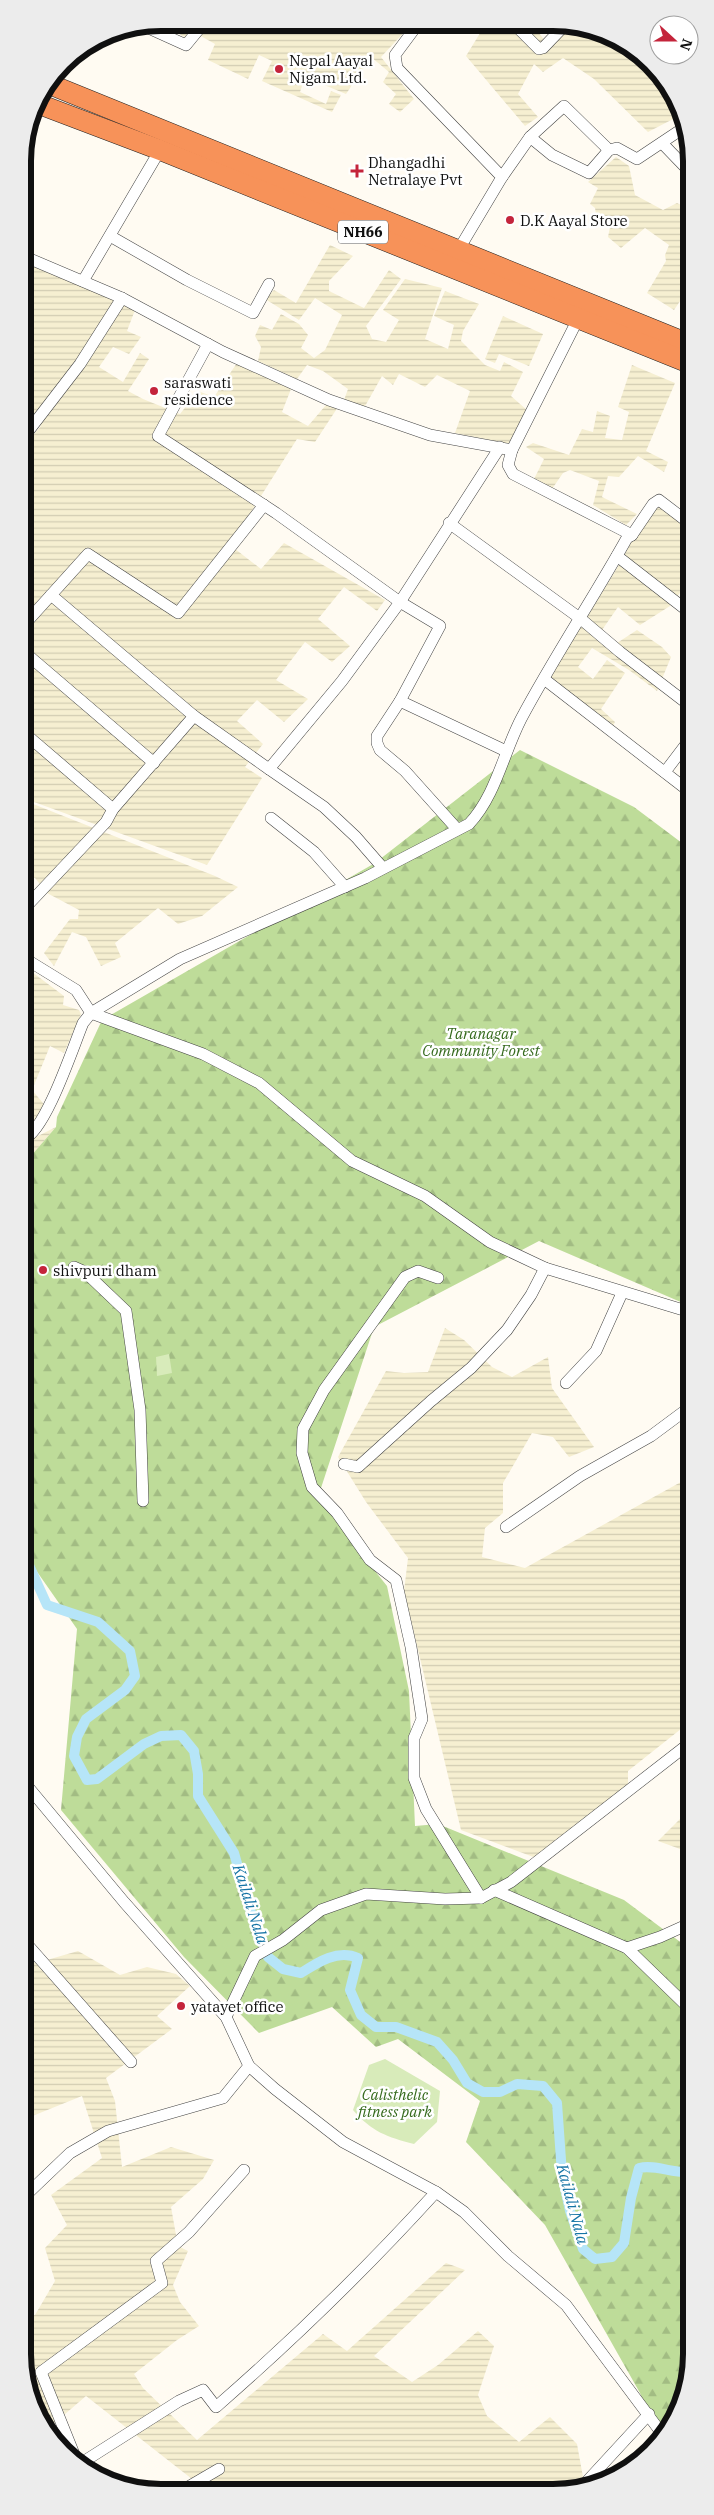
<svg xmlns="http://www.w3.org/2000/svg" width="714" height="2515" viewBox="0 0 714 2515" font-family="'IBM Plex Serif',serif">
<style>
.farmland{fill:url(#farmland-rules)}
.forest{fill:url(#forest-firs)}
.park{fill:#d8ebba}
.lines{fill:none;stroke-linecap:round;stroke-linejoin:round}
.canal{stroke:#b6e5f8;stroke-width:10}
.street-casing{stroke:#434343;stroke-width:12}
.highway-casing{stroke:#212121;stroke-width:21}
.street{stroke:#fff;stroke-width:11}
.highway{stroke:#f79259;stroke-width:20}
.poi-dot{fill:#c4243b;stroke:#fff;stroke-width:2}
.labels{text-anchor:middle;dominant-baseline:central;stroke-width:5;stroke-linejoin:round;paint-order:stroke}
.shield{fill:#fff;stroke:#585858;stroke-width:1}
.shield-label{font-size:14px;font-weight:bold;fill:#101010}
.poi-label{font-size:15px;fill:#101010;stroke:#fff;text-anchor:start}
.park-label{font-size:15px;font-style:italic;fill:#356a1d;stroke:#fff}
.water-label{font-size:16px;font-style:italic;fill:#1574a5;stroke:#fff}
.rim{fill:none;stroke:#101010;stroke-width:6}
</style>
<defs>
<pattern id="farmland-rules" width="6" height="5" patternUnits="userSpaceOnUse" patternTransform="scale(1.25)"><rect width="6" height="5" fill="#f6efd1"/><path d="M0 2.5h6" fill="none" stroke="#d2ccb2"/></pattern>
<pattern id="forest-firs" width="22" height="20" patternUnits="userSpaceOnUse" patternTransform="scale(1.25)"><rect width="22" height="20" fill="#bedc99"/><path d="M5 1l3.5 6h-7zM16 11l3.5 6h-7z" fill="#a2bc83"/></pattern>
</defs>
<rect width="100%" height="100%" fill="#fffbf2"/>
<g class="farmland">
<polygon points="185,23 196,23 185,37 180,35"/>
<polygon points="209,23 371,24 381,32 388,24 396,30 402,24 412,24 381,57 414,99 400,112 389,104 396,94 383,82 389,72 371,57 346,94 305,77 300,92 326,104 331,91 341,95 332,112 262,81 272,61 259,55 248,79 208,60 215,44 199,35"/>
<polygon points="485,25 533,25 545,41 564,25 580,25 651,63 679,116 648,132 594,79 563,58 543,72 534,64 518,94 538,117 525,126 466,56"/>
<polygon points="616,157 629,166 635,195 663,210 677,203 689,209 689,288 674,310 647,293 666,261 665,255 669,245 645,228 621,248 608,237 611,222 596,214 595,208 590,204 598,188 588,182"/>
<polygon points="330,245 353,256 329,281 329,291 364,308 389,270 401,279 366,326 372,339 386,342 399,320 383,310 405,279 442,288 425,339 448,349 454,325 434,316 445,291 479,304 463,331 461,341 485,365 500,371 504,362 523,372 511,396 528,411 510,444 455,433 470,391 437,375 425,387 399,374 393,385 382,376 364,408 344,400 348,389 323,371 307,365 297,379 258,361 261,347 255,336 260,325 272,330 281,314 299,324 308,335 301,348 314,358 325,350 342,315 315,298 299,320 265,299 274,290 296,303"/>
<polygon points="37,263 135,310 127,331 141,337 129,354 113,347 99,367 123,382 140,353 149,359 128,391 143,399 180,414 198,391 214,397 237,363 291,389 282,412 308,426 326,405 338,407 315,442 297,439 230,545 261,569 284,543 385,600 377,611 344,587 318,619 350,646 332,662 305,642 276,680 308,699 284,722 257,700 237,721 263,744 245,767 262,778 207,865 23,798 23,447 41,426 23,411 23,283"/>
<polygon points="503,316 543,334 529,366 499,354 495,363 485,359"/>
<polygon points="632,365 675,383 646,451 668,462 664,472 638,456 619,477 608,476 602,497 637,514 626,525 593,505 599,481 570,470 563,473 552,489 534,479 544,459 526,447 533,443 569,455 582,429 593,432 597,411 610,416 605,438 622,440 629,412 618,407"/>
<polygon points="656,507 661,507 689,529 689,581 670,606 640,625 618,607 602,630 617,643 637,630 662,647 671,657 657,691 629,670 592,648 578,667 593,679 607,660 625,673 601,709 615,722 612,728 550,677 619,565 633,539"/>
<polygon points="23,800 215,876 238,887 202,916 178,924 158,908 115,943 121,957 101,966 86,937 72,932 54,966 44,953 70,919 78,919 79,910 47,893 35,878 24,875"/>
<polygon points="24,966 64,996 63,1005 79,1010 81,1014 64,1053 50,1046 32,1090 48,1109 24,1130"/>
<polygon points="56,1127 24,1164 24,1143"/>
<polygon points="445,1328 464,1340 492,1367 512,1377 548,1357 552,1388 594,1447 569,1457 553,1437 532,1433 503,1483 503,1513 485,1528 482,1557 525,1568 690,1477 691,1721 628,1771 628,1788 536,1858 461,1830 404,1591 408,1558 366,1502 338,1457 386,1371 404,1373 428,1372"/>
<polygon points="691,1808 691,1853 658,1841"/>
<polygon points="78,1951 120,1975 147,1967 176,1974 190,1986 157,2016 172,2029 106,2078 115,2101 122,2167 171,2147 214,2160 203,2179 171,2207 178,2246 188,2251 173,2285 180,2302 199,2326 177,2340 134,2374 143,2388 197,2440 323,2334 347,2351 446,2263 465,2270 374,2356 412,2382 438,2365 478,2331 494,2346 478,2395 487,2416 519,2442 550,2417 577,2444 585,2488 579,2490 206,2490 86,2396 50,2427 25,2380 25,2316 35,2315 55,2281 45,2248 67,2225 51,2195 102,2158 82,2096 25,2119 25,1963 40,1962"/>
</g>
<polygon class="forest" points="520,750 634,807 690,849 690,1306 539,1241 374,1327 320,1491 343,1531 387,1586 409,1691 415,1826 438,1824 624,1900 691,1950 691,2362 681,2406 660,2441 640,2393 545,2225 466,2142 480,2101 398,2039 376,2047 332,2007 259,2033 184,1957 61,1810 77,1629 24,1553 24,1164 56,1127 57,1117 102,1020 375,863"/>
<g class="park">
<polygon points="169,1354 172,1373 157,1376 156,1357"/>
<path d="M385 2059 440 2091 437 2122 414 2144C387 2137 372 2132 353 2110L369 2065Z"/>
</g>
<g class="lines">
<path class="canal" d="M24 1561 28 1563 47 1605 98 1622 130 1651 135 1676 125 1690 86 1719 77 1737 74 1756 87 1780 97 1779 144 1744 161 1736 181 1735 194 1751 198 1774V1796L234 1853 251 1912 268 1957 283 1969 301 1973C318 1962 338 1949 358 1958L350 1990 361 2015 376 2027H396L437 2042 453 2060 467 2083 483 2092H500L517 2084 543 2086 557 2103 562 2174 570 2211 583 2249 595 2259 612 2257 624 2243 631 2198 639 2168C656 2164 673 2174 691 2172"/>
<defs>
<g id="street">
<polyline points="418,24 395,55 397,68 502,177 459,249"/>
<polyline points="515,25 539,49 543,48 565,25"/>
<polyline points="144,26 186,45 204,23"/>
<polyline points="530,137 564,106 609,150"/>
<polyline points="662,143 689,171"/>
<polyline points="502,177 530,137 552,155 589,173 609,150 617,148 637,159 685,127"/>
<polyline points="110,236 187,280 253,313 269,284"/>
<polyline points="23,256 122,298 223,352 329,400 430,435 512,450 580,315"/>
<polyline points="83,281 160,150"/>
<polyline points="208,344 158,436 276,513 400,602 440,626 400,701 506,751"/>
<polyline points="23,438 80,364 122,298"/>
<polyline points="449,523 581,619 620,652 689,705"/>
<polyline points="632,535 653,504 659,500 689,523"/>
<polyline points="617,556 689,612"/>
<polyline points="51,595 88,554 178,613 264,505"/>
<polyline points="23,626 51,595 194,716"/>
<polyline points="23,651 154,763"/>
<polyline points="544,679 690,792"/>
<polyline points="400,701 377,736 377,743 380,750 405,771 457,829"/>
<polyline points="23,732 113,809"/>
<polyline points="269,769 324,807 356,837 383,868"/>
<polyline points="665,772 690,739"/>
<polyline points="271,818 314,852 345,887"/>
<polyline points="24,909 106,822 113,809 194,716 269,769 342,681 400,602 500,447"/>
<polyline points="24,958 76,990 91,1013 203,1054 259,1083 352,1161 425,1196 490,1242 545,1268 690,1312"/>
<path d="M24 1139C46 1130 73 1047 83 1023L91 1013 180 959 365 878 469 824C496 795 503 754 521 719 554 657 593 599 627 538L632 535 513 474 508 465 512 450"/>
<polyline points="74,1267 85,1272 126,1311 140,1410 143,1501"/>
<polyline points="438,1278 418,1271 405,1277 324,1390 303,1429 302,1453 312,1487 337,1513 370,1560 396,1580 411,1647 422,1719 414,1738 414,1778 426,1809 481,1898"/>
<polyline points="566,1383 596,1351 622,1293"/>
<polyline points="344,1464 358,1467 431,1401 471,1368 507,1330 531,1295 545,1268"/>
<polyline points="506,1527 580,1476 651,1436 690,1407"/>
<polyline points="24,1782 124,1902 226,2017 249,2066 223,2098 108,2131 70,2153 25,2196"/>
<polyline points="494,1890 627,1948 691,2010"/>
<polyline points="25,1942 131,2062"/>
<polyline points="627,1948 660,1937 691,1923"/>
<polyline points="226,2017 255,1956 283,1940 321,1910 366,1894 445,1899 481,1898 511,1882 691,1742"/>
<polyline points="249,2066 275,2089 343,2142 436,2192 464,2212 508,2256 566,2305 663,2435"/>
<polyline points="76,2459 41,2372 162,2283 156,2261 189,2232 244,2170"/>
<path d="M83 2462 179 2401 203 2390 216 2407C294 2339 367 2268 436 2192"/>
<polyline points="183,2490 219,2469"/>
<polyline points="579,2490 649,2414"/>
</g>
<g id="highway">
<polyline points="49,84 689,344"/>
<polyline points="36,103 160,150 689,363"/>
</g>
</defs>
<use href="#street" class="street-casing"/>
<use href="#highway" class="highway-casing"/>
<use href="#street" class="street"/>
<use href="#highway" class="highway"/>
</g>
<g class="poi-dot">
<circle cx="279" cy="69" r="5"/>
<path d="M354.5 163.5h5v5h5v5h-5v5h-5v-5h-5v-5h5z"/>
<circle cx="510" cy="220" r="5"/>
<circle cx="154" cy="391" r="5"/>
<circle cx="43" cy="1270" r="5"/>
<circle cx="181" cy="2006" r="5"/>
</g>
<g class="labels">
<rect class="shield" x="338" y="220.5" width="50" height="23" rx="4"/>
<g class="shield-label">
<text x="363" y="232">NH66</text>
</g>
<g class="poi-label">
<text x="289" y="60">Nepal Aayal<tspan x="289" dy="17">Nigam Ltd.</tspan></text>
<text x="368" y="162">Dhangadhi<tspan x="368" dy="17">Netralaye Pvt</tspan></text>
<text x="520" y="220">D.K Aayal Store</text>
<text x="164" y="382">saraswati<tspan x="164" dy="17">residence</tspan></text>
<text x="53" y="1270">shivpuri dham</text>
<text x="191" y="2006">yatayet office</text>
</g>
<g class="park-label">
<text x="481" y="1033">Taranagar<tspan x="481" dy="17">Community Forest</tspan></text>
<text x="395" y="2094">Calisthelic<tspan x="395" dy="17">fitness park</tspan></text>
</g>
<g class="water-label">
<text transform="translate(251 1904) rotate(72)">Kailali Nala</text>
<text transform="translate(573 2204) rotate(75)">Kailali Nala</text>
</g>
</g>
<path d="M0 0H714V2515H0ZM161 31H553A130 130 0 0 1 683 161V2354A130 130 0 0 1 553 2484H161A130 130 0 0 1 31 2354V161A130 130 0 0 1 161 31Z" fill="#ececec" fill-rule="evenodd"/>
<path class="rim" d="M161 31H553A130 130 0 0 1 683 161V2354A130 130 0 0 1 553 2484H161A130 130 0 0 1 31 2354V161A130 130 0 0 1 161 31Z"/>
<g transform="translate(674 40) rotate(111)"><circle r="24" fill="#ffffff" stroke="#9f9f9f"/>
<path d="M0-4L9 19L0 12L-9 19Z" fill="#c4243b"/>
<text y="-8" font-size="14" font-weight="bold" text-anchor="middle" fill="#101010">N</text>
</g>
</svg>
